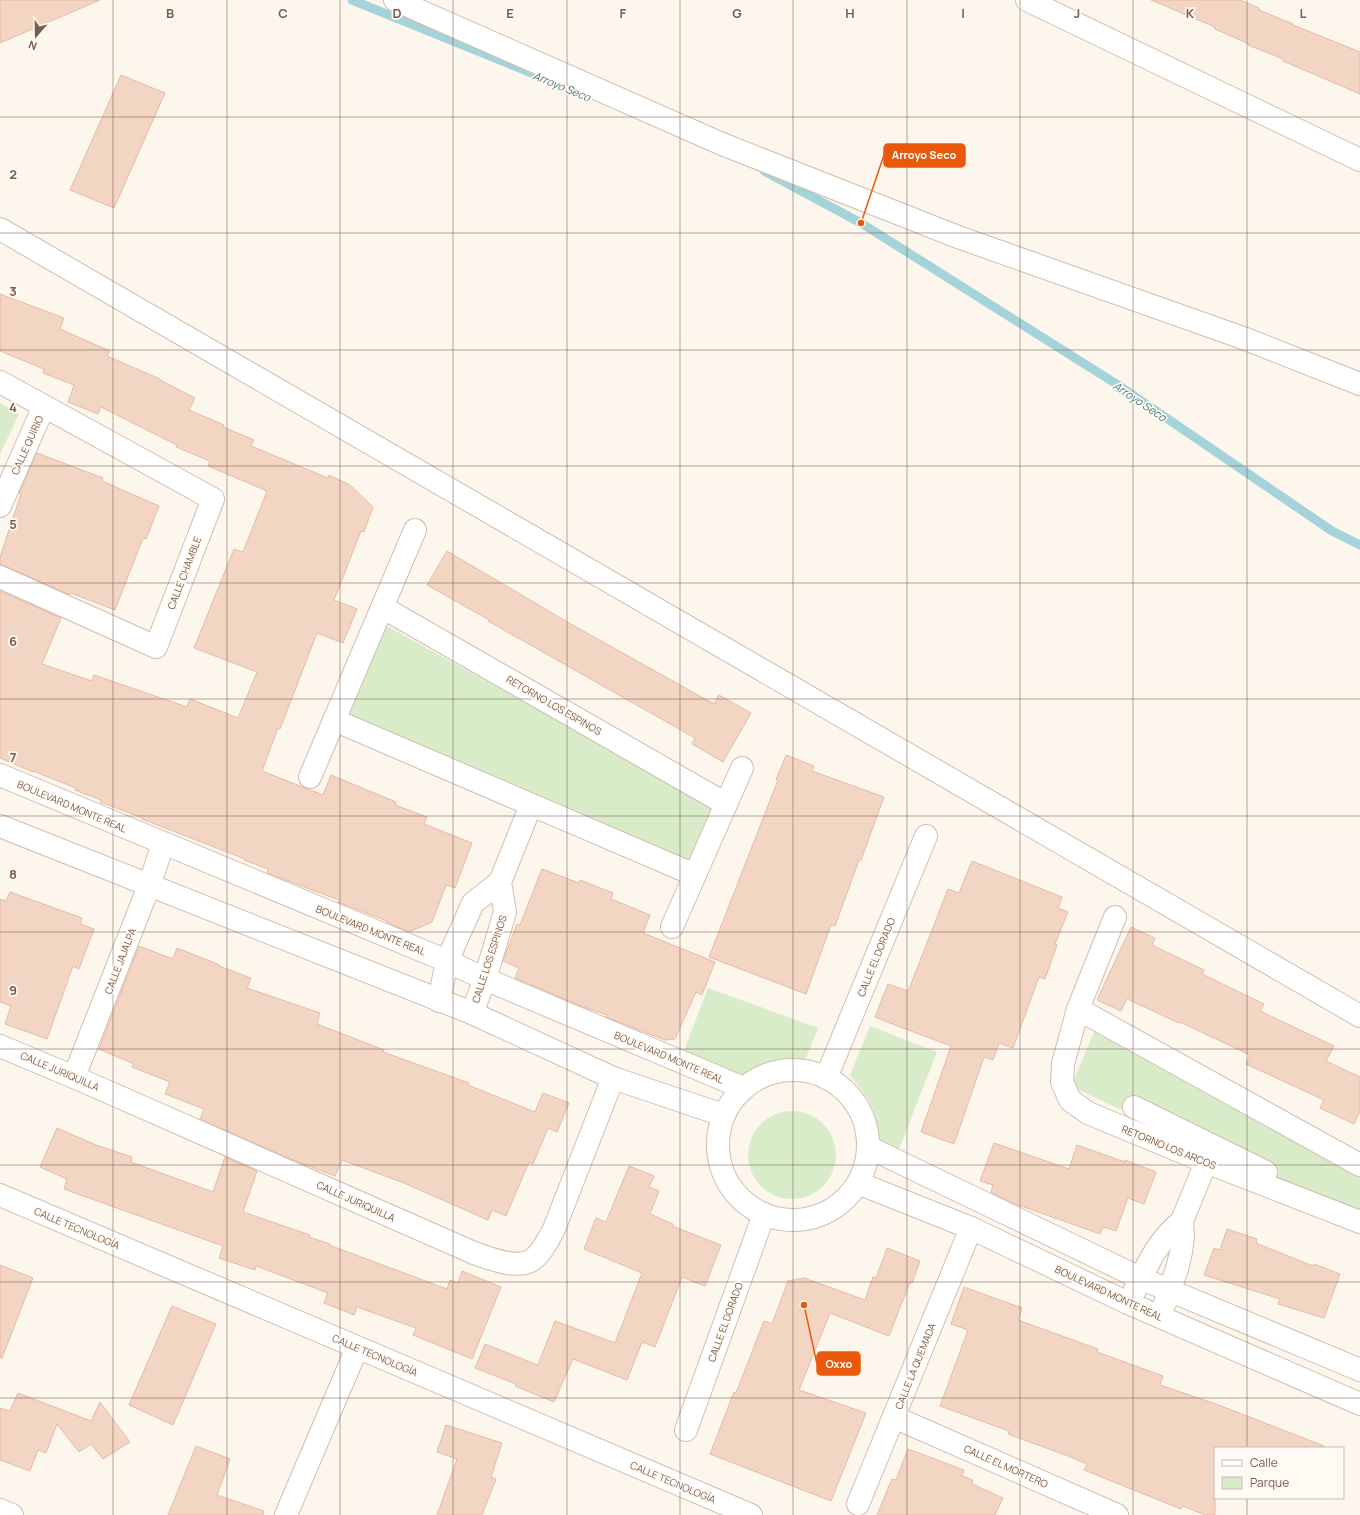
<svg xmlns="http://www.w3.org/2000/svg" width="1360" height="1515" viewBox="0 0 1360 1515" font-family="Manrope,sans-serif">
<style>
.green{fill:#d8ecc9}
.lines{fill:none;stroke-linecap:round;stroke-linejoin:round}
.stream{stroke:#a5d3da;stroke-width:9}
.building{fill:#f3d5c3;stroke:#e6bba3}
.minor-casing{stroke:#d1beb0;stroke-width:24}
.minor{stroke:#fff;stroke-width:22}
.grid{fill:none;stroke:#7a5c4d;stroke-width:1;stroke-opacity:0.55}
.labels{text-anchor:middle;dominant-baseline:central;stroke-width:3.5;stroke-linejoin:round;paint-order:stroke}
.street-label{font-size:10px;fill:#7a5c4d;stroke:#fffaf3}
.water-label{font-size:11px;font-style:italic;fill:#437c86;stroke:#fffaf3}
.grid-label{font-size:13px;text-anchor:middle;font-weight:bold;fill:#7a5c4d;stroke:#fffaf3;stroke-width:3.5;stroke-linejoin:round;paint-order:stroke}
.leader{fill:none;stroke:#e8590c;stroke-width:1.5}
.callout-dot{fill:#e8590c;stroke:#fffaf3;stroke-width:1.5}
.callout{fill:#e8590c;stroke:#e8590c;stroke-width:1.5}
.callout-label{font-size:11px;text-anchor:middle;font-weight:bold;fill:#fff}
</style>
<rect width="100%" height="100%" fill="#fdf6ec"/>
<g class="green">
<polygon points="0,403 19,414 0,454"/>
<polygon points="387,626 717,809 692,864 348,715"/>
<path d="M708 988 818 1028 804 1063C800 1061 796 1062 792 1063 772 1064 755 1072 740 1084L680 1061Z"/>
<path d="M870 1026 937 1052 897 1154 878 1145C877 1136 877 1126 875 1116 871 1100 860 1088 850 1075Z"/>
<polygon points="1095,1030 1360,1173 1360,1214 1205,1150 1071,1086"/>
<circle cx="792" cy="1155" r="44"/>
</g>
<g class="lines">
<g class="stream">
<polyline points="352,0 571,89"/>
<polyline points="764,171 861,223 1118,385 1332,531 1360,545"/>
</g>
</g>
<g class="building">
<polygon points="0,0 100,0 0,43"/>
<polygon points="1151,0 1240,0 1259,8 1259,10 1293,24 1293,25 1360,52 1360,94 1283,61 1283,59 1248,45 1249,44 1215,29 1215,27"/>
<polygon points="121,75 165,93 114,208 70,190"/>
<polygon points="0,294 64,318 60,329 110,351 107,356 160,379 160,380 195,398 189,410 224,425 223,427 254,440 251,446 328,478 329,475 350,485 373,507 364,532 361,531 334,600 357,609 343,643 317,633 280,729 278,728 262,771 323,795 331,775 396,802 395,805 427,817 424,824 472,843 455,888 446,885 432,922 409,932 386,922 387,921 338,902 339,900 267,873 268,869 244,860 245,859 142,819 143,818 100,802 101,800 75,790 76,788 33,771 33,772 0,758 0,591 61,618 42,664 92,681 94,675 187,707 190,699 238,718 257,672 194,648 234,549 243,552 267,491 208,466 210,461 176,447 177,445 101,407 98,414 68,402 74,385 43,373 44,369 0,351"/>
<polygon points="37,453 103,478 102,481 159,506 146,539 143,538 115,610 71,593 70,595 5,566 0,565 0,557 21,494 19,493"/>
<polygon points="447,551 569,623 714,704 719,695 751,713 723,762 692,744 695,738 488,621 489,620 427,585"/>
<polygon points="786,755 814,766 812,771 884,797 861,860 859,860 835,926 831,925 806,994 709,957 778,780 776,780"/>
<polygon points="972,861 1062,897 1058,908 1068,912 1055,944 1057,945 1045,979 1039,977 1013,1048 999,1043 993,1060 984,1057 954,1144 921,1132 951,1046 895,1025 875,1017 888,984 908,991 909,989 948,889 959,893"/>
<polygon points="542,869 579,883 580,880 613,893 611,899 650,915 643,933 715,962 702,995 696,992 675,1039 665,1040 606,1017 607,1015 581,1006 515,978 519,968 503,961 517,924 520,925"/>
<polygon points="10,892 82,918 80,924 94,929 79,969 73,966 47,1039 5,1024 11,1006 0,1002 0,899 6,901"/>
<polygon points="1131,927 1155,938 1152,945 1204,970 1202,974 1264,1004 1260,1011 1334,1046 1326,1061 1360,1077 1360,1111 1354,1124 1320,1108 1324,1100 1246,1064 1250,1055 1180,1022 1179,1023 1127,999 1121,1011 1097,1000"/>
<polygon points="139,946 173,959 177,948 220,965 219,966 251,978 247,988 320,1013 317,1024 384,1050 383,1052 469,1083 468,1085 535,1112 543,1093 569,1103 557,1132 548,1128 533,1164 529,1162 506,1216 492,1210 488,1220 404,1183 342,1160 335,1176 288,1158 200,1119 204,1109 165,1094 170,1082 132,1067 134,1064 99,1049"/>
<polygon points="57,1128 96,1145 132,1157 131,1162 213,1192 225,1157 257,1171 243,1212 310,1235 309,1237 330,1244 329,1245 447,1289 450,1280 458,1283 462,1271 501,1287 472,1359 413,1335 416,1328 357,1307 354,1315 324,1303 328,1293 256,1266 255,1270 219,1258 223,1246 64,1189 67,1179 40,1167"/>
<polygon points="994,1143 1069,1169 1077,1145 1125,1162 1125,1160 1156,1172 1144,1204 1128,1198 1116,1231 1103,1227 1100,1234 1010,1202 991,1192 993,1185 980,1181"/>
<polygon points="629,1166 654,1176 649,1187 659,1191 650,1214 673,1224 672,1226 721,1245 705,1286 682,1277 655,1347 642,1342 627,1380 573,1359 554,1402 515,1386 516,1384 475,1368 485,1344 538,1365 555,1321 615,1343 642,1273 584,1249 596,1218 606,1222"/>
<polygon points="1227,1229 1257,1239 1256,1243 1313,1266 1314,1264 1340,1274 1324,1318 1278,1304 1280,1299 1204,1275 1214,1248 1220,1250"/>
<polygon points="887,1248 920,1261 912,1283 910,1282 889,1336 830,1313 799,1390 866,1413 831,1501 710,1454 734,1392 736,1393 764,1321 772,1324 788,1281 804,1278 865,1300 873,1277 876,1278"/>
<polygon points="0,1265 33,1278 2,1358 0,1358"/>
<polygon points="964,1287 1022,1308 1018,1320 1098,1349 1097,1352 1163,1376 1160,1385 1216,1404 1324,1446 1324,1448 1215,1448 1215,1515 1205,1515 1183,1506 1181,1509 1084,1470 1087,1464 1068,1456 1008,1434 1009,1431 940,1406 968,1330 951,1324"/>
<polygon points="172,1306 216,1324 173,1425 129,1405"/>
<polygon points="18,1393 91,1421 100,1402 130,1442 103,1459 91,1444 79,1452 57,1424 46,1453 38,1450 30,1471 0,1460 0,1408 10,1411"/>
<polygon points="446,1425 502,1443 491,1477 496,1479 482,1515 437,1515 457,1459 437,1452"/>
<polygon points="196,1446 230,1459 217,1495 264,1511 263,1515 168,1515"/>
<polygon points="908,1449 964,1470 962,1476 973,1480 972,1484 1003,1498 995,1515 877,1515 892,1479 896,1480"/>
</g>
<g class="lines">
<defs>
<g id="minor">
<polyline points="395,0 722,144 958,237 1243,338 1360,384"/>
<polyline points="1027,0 1360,160"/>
<polyline points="0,229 1360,1016"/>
<polyline points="0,382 213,499 156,647 0,577"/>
<polyline points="0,506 44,406"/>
<polyline points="382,607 726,804"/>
<polyline points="334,720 695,875"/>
<polyline points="0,775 447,961 485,979 741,1087"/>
<polyline points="310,777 415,530"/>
<polyline points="0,826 472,1013 613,1078 723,1115"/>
<polyline points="1115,917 1078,1009 1063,1064 1062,1082 1070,1100 1088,1113 1206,1162 1360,1222"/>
<polyline points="672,927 742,768"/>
<polyline points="439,1001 447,961 473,903 500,882"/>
<polyline points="1078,1009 1360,1165"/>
<polyline points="472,1013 485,979 505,912 500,882 531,805"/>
<path d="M0 1046 74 1077 474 1253C489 1258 517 1270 532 1260 542 1253 548 1240 554 1229L613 1078"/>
<circle cx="793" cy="1145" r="75"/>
<polyline points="74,1077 149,886 163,844"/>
<polyline points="826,1078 926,836"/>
<polyline points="1134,1107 1266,1172"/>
<polyline points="868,1147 1140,1278 1360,1370"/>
<polyline points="858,1183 971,1228 1128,1303 1360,1404"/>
<polyline points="0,1195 751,1515"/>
<path d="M1134 1292C1147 1265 1158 1240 1182 1221"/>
<polyline points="1165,1303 1177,1269 1181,1252 1183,1237 1182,1221 1206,1162"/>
<polyline points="894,1417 1117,1515"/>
<polyline points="686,1430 764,1214"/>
<polyline points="858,1504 971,1228"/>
<polyline points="0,1510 12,1515"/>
<polyline points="286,1515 357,1348"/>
</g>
</defs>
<use href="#minor" class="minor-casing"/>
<use href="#minor" class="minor"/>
</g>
<path class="grid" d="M113 0V1515M227 0V1515M340 0V1515M453 0V1515M567 0V1515M680 0V1515M793 0V1515M907 0V1515M1020 0V1515M1133 0V1515M1247 0V1448M0 117H1360M0 233H1360M0 350H1360M0 466H1360M0 583H1360M0 699H1360M0 816H1360M0 932H1360M0 1049H1360M0 1165H1360M0 1282H1360M0 1398H1360M1247 1498V1515"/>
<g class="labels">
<g class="street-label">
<text transform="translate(27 445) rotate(-66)">CALLE QUIRIO</text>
<text transform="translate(184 573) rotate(-69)">CALLE CHAMBLE</text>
<text transform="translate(554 705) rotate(30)">RETORNO LOS ESPINOS</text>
<text transform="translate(72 806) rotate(23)">BOULEVARD MONTE REAL</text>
<text transform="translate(371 930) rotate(22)">BOULEVARD MONTE REAL</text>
<text transform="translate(876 957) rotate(-68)">CALLE EL DORADO</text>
<text transform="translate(489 959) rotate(-72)">CALLE LOS ESPINOS</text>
<text transform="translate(120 961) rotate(-69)">CALLE JAJALPA</text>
<text transform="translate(669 1057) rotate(23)">BOULEVARD MONTE REAL</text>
<text transform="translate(60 1071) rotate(23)">CALLE JURIQUILLA</text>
<text transform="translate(1169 1147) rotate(22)">RETORNO LOS ARCOS</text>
<text transform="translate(356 1201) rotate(24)">CALLE JURIQUILLA</text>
<text transform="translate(77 1228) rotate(23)">CALLE TECNOLOGÍA</text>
<text transform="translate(1109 1293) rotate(25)">BOULEVARD MONTE REAL</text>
<text transform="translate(725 1322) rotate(-70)">CALLE EL DORADO</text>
<text transform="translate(375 1355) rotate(23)">CALLE TECNOLOGÍA</text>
<text transform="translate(915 1366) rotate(-68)">CALLE LA QUEMADA</text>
<text transform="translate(1006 1466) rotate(24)">CALLE EL MORTERO</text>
<text transform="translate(673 1482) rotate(23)">CALLE TECNOLOGÍA</text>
</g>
<g class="water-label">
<text transform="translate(562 86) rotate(22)">Arroyo Seco</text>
<text transform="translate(1140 401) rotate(34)">Arroyo Seco</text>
</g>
</g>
<g class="grid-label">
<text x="170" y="18">B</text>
<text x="283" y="18">C</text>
<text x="397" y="18">D</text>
<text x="510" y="18">E</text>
<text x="623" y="18">F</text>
<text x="737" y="18">G</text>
<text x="850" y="18">H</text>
<text x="963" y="18">I</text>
<text x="1077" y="18">J</text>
<text x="1190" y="18">K</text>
<text x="1303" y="18">L</text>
<text x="13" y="179">2</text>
<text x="13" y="296">3</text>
<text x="13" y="412">4</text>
<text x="13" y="529">5</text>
<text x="13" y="646">6</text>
<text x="13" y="762">7</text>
<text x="13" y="879">8</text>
<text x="13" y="995">9</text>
</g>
<path class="leader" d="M861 223L884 155M804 1305L817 1364"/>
<g class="callout-dot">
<circle cx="861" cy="223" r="4"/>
<circle cx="804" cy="1305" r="4"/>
</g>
<g class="callout">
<rect x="884" y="144" width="81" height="23" rx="4"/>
<rect x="817" y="1352" width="43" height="23" rx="4"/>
</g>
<g class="callout-label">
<text x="924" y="159">Arroyo Seco</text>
<text x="839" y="1368">Oxxo</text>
</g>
<rect x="1214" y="1447" width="130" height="52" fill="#fffaf3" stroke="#cabbb1"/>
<rect x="1222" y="1460" width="20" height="6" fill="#ffffff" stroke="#cabbb1"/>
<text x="1250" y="1467" font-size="12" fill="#7a5c4d">Calle</text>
<rect x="1222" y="1477" width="20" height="12" fill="#d8ecc9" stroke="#cabbb1"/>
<text x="1250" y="1487" font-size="12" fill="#7a5c4d">Parque</text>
<g transform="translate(36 36) rotate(200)" stroke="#fffaf3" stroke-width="3" paint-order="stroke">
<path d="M0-3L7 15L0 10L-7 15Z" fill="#7a5c4d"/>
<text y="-6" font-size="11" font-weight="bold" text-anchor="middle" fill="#7a5c4d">N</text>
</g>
</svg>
